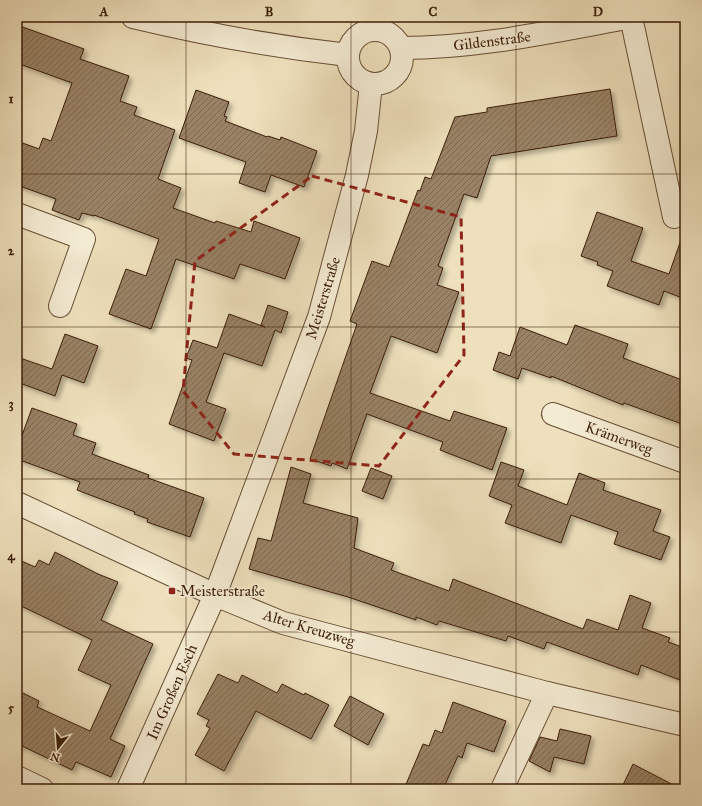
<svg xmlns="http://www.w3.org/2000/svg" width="702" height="806" viewBox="0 0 702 806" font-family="'IM FELL Great Primer',serif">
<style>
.building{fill:url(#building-hatch);stroke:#3c1d07;filter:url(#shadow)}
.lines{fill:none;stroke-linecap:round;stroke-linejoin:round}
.minor-casing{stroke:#684e34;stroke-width:24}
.minor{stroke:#f4ebd3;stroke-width:22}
.marked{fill:none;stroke:#8f2418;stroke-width:3;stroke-dasharray:8 5;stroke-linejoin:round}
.grid{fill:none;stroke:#3c1d07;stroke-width:1;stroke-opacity:0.55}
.poi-dot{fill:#8f2418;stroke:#f4ebd3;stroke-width:1.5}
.labels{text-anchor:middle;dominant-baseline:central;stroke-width:3;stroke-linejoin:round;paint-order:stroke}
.street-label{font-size:15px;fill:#3c1d07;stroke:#f4ebd3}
.poi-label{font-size:15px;fill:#3c1d07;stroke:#f4ebd3;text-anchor:start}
.neatline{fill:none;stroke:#3c1d07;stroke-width:1.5}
.grid-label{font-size:13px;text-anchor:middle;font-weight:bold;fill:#3c1d07}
</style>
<defs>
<pattern id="building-hatch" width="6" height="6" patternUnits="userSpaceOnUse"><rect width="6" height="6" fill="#998265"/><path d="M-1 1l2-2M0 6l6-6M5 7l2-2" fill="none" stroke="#7e6a51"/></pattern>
<filter id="shadow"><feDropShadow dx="3.5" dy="3.5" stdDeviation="2" flood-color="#0004"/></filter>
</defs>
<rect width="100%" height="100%" fill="#eee0bc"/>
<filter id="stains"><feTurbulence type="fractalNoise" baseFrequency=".005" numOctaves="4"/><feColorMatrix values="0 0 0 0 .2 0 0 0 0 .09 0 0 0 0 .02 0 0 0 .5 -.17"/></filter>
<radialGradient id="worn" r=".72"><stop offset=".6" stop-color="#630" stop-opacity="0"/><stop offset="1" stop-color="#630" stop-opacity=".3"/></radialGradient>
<g class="building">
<polygon points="17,25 84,49 80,59 129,76 120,101 137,107 134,115 175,130 158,179 181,188 173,208 215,223 216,221 251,232 254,221 300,238 285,279 240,264 234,279 176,259 151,329 109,314 126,269 146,276 159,239 94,215 94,216 82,213 79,220 52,210 56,199 17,185 17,141 39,149 43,138 51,141 72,83 17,63"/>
<polygon points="610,89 617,136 491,156 477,198 464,194 438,266 443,268 437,285 459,292 437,353 391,336 370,393 450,421 454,411 507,428 492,470 440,450 443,442 367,414 347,469 332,463 331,466 310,459 357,324 350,321 372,261 389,267 418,190 420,191 425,177 431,179 455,117 487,112 487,108"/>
<polygon points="196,90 229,102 224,116 227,117 225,121 267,137 268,136 280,140 281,137 317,151 304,187 271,175 265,192 239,183 246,162 179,138"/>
<polygon points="597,212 643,228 631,261 669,274 682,237 685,237 685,299 664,291 659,305 607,286 613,271 597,265 598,262 581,256"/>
<polygon points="268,305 288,312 281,333 275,330 262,366 224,353 206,402 226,409 214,441 169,424 192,360 186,358 193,340 217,348 229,314 265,327 261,325"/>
<polygon points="575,325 628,344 623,358 685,381 685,425 624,403 623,405 551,376 551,378 522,368 518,379 493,370 499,352 510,356 520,327 567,345"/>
<polygon points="65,334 98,346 84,383 62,375 55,396 17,382 17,357 52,369"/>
<polygon points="32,408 77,424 73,435 96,443 92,454 149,475 148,478 204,498 190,537 147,522 148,519 134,514 135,512 77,490 80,482 17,459 17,449"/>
<polygon points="501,462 524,470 518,486 567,505 579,473 605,483 603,490 661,510 653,531 670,537 661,560 614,544 618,532 571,515 561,543 505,523 512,505 489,496"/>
<polygon points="291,467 311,474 303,503 358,518 354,548 394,563 391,570 449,591 453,579 583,629 587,619 618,630 630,595 651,603 642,628 670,638 668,642 685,648 685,682 641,665 638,675 547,642 544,649 508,636 506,641 439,621 437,625 416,617 416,620 348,597 249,569 258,538 271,541"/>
<polygon points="371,468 392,476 383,499 362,491"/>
<polygon points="55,552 98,574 118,582 101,620 153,644 110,739 125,746 111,777 76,762 72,770 20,745 17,752 17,690 39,701 37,707 90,731 111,685 78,670 92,640 17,604 17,559 35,567 39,560 49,565"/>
<polygon points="218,674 238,683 242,675 277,693 282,684 304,695 305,693 329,705 311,739 256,711 224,771 195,755 210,728 206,726 209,720 197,714"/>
<polygon points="350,696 384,714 368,745 334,726"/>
<polygon points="453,702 506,721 494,752 467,743 462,758 458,756 443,789 404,789 423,744 429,746 435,730 442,733"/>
<polygon points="560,729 591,736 584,764 554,757 550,772 529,761 540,737 557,741"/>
<polygon points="633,764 681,789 621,789"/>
</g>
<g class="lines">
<defs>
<g id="minor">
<path d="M133 17C204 34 276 47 348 55"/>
<polyline points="631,17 674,217"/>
<circle cx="375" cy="57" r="27"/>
<path d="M401 48C479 48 555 31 632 17"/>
<polyline points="17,214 84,239 60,306"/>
<polyline points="553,414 685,462"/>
<polyline points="17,503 215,595 283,623 547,693 685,725"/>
<polyline points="17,777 42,789"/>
<polyline points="128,789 215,595 319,317 357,175 366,131 371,84"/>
<polyline points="502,789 547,693"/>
</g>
</defs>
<use href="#minor" class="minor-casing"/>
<use href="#minor" class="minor"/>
</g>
<path class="marked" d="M312 176 461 217 464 355 379 466 234 454 183 391 195 261Z"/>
<path class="grid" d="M186 17V789M351 17V789M516 17V789M17 174H685M17 327H685M17 479H685M17 632H685"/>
<rect class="poi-dot" x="168" y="587" width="8" height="8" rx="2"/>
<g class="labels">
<g class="street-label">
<text transform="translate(492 41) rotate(-7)">Gildenstraße</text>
<text transform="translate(323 298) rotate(-73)">Meisterstraße</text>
<text transform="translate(619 438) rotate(20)">Krämerweg</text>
<text transform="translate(309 628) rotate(17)">Alter Kreuzweg</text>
<text transform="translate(172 692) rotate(-66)">Im Großen Esch</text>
</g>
<g class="poi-label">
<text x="180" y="591">Meisterstraße</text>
</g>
</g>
<rect width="702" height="806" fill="none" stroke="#eee0bc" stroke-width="44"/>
<g transform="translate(58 748) rotate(197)" stroke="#f4ebd3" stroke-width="3" paint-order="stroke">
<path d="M0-3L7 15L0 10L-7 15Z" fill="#3c1d07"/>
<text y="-6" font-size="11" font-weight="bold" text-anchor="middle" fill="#3c1d07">N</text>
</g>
<rect x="22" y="22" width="658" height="762" class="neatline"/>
<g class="grid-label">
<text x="104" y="16">A</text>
<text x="269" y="16">B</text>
<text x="433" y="16">C</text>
<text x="598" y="16">D</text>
<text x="11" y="103">1</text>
<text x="11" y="255">2</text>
<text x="11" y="408">3</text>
<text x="11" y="560">4</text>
<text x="11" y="712">5</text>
</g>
<rect width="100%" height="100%" filter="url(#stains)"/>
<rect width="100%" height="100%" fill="url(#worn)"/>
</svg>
